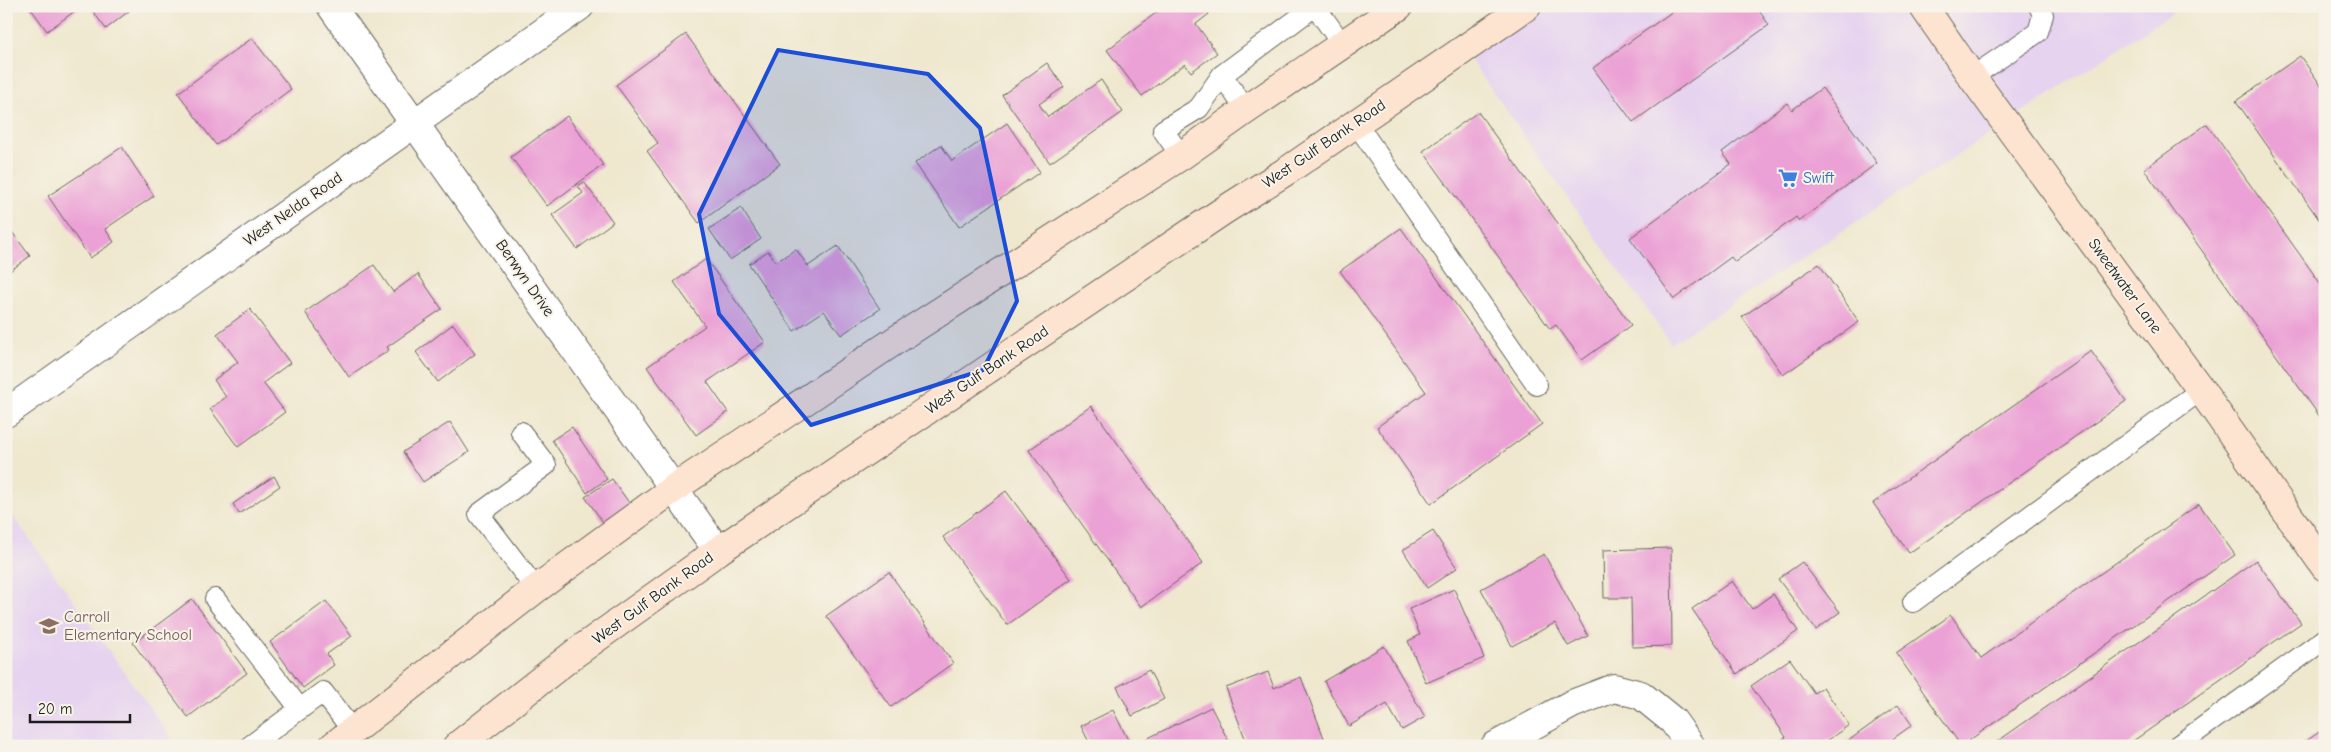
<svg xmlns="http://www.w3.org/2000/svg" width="2331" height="752" viewBox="0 0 2331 752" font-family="'Comic Neue',sans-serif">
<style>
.built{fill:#e6d3f0}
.building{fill:#eba1d5}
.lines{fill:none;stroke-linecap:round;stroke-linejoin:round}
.lane-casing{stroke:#66635b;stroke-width:22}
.street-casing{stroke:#66635b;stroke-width:30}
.secondary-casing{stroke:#66635b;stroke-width:30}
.lane{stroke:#fff;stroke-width:20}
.street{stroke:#fff;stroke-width:28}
.secondary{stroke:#fde4d1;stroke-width:28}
.marked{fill:#1d4ed8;fill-opacity:0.2;stroke:#1d4ed8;stroke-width:4;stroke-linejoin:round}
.labels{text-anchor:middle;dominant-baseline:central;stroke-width:4;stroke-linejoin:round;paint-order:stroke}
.street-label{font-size:16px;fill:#1c1c1c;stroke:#f7f3e8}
.shop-label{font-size:16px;fill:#366cbe;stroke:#f7f3e8;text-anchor:start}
.education-label{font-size:16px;fill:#785e54;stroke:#f7f3e8;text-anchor:start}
</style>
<rect width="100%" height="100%" fill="#f7f3e8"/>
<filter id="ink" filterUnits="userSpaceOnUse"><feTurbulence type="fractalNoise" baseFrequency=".02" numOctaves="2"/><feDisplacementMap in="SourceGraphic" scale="10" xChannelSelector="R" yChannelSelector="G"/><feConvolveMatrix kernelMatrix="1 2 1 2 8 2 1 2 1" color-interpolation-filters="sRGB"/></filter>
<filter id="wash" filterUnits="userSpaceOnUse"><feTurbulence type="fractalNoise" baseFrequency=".0096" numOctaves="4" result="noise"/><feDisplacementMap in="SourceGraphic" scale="20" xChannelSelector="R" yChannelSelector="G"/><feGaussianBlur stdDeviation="1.12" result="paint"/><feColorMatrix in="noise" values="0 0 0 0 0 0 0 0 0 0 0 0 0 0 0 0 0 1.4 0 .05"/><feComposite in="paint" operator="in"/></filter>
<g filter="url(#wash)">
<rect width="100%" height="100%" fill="#efe8cf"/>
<g class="built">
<polygon points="1542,6 2183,6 1671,344 1469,58"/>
<polygon points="6,506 177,746 6,746"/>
</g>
<g id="blocks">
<g class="building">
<polygon points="29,6 82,6 47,31"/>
<polygon points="89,6 126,6 129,11 106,29"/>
<polygon points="1165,6 1203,6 1209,14 1196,24 1217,53 1191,72 1185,64 1142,96 1107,50"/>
<polygon points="1680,6 1756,6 1769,25 1633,122 1593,68"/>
<polygon points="686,34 780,164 699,223 647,151 658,143 616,85"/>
<polygon points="252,38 291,89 216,145 178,93"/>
<polygon points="2300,56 2325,91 2325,228 2236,101"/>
<polygon points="1047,63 1064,87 1039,104 1048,117 1101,80 1123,112 1050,163 1002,95"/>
<polygon points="1822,88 1877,163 1799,221 1796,217 1735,262 1731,257 1674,299 1630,238 1731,164 1722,152 1787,103 1792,110"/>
<polygon points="1478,112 1631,325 1582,360 1556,325 1550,329 1423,151"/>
<polygon points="567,116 603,165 547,206 511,157"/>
<polygon points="1007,123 1040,172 959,227 915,163 941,145 952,161"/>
<polygon points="2207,124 2325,290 2325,424 2144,169"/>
<polygon points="122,147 154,196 105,229 114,242 90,258 48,196"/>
<polygon points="584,182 613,222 577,249 552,215 583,193 578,186"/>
<polygon points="741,208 761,239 730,260 709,229"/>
<polygon points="6,224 30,256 6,274"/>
<polygon points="1401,228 1542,424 1431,504 1377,427 1426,392 1340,271"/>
<polygon points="838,246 880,309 841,335 824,311 794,331 749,264 768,251 776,262 796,249 808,266"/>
<polygon points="706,259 765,342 707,382 728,412 696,435 647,367 705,326 674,282"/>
<polygon points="1819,264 1859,322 1783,375 1742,317"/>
<polygon points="374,265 393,292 418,274 442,309 387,347 389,350 349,377 305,312"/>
<polygon points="250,309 290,363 263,383 285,412 238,447 210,409 226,397 214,380 238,362 217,334"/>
<polygon points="453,324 475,354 438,382 416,352"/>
<polygon points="2091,351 2126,401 1909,553 1873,503"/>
<polygon points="1091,406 1203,563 1141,607 1029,450"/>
<polygon points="450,422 469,452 423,482 403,452"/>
<polygon points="572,427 607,479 587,493 552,440"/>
<polygon points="274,476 280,486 239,514 233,504"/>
<polygon points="612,479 630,504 603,522 585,497"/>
<polygon points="1006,491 1071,579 1007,625 943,537"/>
<polygon points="2199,504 2235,555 1961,746 1896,653 1951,615 1981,658"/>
<polygon points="1433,531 1457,568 1427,588 1403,550"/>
<polygon points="1671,548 1672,646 1632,647 1631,598 1604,598 1603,550"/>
<polygon points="1544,554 1588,636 1568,646 1555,623 1512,646 1481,589"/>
<polygon points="2256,560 2301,623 2126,746 1991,746"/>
<polygon points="1802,562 1840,612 1816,630 1778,579"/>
<polygon points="889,572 953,663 891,707 826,616"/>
<polygon points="1732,581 1752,609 1773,594 1798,631 1737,674 1692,609"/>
<polygon points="1454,589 1484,658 1426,683 1408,641 1420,635 1409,609"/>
<polygon points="192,599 247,673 188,717 133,643"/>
<polygon points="326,601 352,636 327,654 334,665 303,688 270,642"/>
<polygon points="1384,646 1425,717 1402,730 1387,704 1349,726 1324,681"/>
<polygon points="1790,659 1814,693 1823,687 1849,725 1820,746 1773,746 1786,737 1751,686"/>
<polygon points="1149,670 1164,699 1132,716 1117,687"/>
<polygon points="1268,672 1274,688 1301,677 1327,746 1248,746 1226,688"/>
<polygon points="1898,705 1912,725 1883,746 1841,746"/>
<polygon points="1211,707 1231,746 1142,746 1140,742"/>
<polygon points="1113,710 1131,746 1091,746 1081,726"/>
<polygon points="2325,728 2325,746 2299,746"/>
</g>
</g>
</g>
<g filter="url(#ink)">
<use href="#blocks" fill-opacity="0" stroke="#66635b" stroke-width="1"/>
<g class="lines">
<defs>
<g id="lane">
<polyline points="1972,77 2038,32 2043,15 2039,6"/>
<polyline points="1246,110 1222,75 1315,6 1342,44"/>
<polyline points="1356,123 1537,385"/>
<polyline points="1181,156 1163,130 1199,108 1222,75"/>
<polyline points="521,432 546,465 479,514 536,589"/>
<polyline points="215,599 300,709"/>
<polyline points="1913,602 2201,390"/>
<polyline points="250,746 323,692 352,730"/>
<polyline points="2177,746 2325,639"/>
</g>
<g id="street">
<polyline points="331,6 718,551"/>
<polyline points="6,413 580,6"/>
<polyline points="1495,746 1572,704 1614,688 1641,695 1673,721 1691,746"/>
</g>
<g id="secondary">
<polyline points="1923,6 1972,77 2201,390 2325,567"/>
<polyline points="333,746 536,589 673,489 893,342 1181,156 1246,110 1399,6"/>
<polyline points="457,746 574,654 718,551 1223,211 1288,170 1527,6"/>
</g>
</defs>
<use href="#lane" class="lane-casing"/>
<use href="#street" class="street-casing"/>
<use href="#secondary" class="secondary-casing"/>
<use href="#lane" class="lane"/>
<use href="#street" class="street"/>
<use href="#secondary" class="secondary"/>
</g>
</g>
<path class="marked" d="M778 50 928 74 980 128 1017 301 983 370 811 425 719 314 699 214Z"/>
<defs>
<symbol id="supermarket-bare" viewBox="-9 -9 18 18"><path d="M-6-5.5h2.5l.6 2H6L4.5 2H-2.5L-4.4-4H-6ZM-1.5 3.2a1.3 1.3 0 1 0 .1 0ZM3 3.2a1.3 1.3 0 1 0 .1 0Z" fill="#3f7fe0" stroke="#f7f3e8" stroke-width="2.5" paint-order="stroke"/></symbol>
<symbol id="school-bare" viewBox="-9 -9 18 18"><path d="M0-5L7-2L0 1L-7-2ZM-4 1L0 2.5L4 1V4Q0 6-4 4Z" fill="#8d6e63" stroke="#f7f3e8" stroke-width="2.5" paint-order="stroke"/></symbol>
</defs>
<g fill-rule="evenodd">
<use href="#supermarket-bare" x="1774" y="164" width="28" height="28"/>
<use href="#school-bare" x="35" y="612" width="28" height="28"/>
</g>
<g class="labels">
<g class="street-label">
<text transform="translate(1324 144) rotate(-34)">West Gulf Bank Road</text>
<text transform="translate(293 209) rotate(-35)">West Nelda Road</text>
<text transform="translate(525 278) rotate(55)">Berwyn Drive</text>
<text transform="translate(2125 286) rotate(54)">Sweetwater Lane</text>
<text transform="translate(987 370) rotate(-34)">West Gulf Bank Road</text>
<text transform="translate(653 598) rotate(-36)">West Gulf Bank Road</text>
</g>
<g class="shop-label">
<text x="1803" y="178">Swift</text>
</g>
<g class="education-label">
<text x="64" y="617">Carroll<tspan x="64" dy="18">Elementary School</tspan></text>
</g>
</g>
<rect width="2331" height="752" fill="none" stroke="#f7f3e8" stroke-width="25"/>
<path d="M30 714v8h100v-8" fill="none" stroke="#1c1c1c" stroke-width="2.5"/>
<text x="38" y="714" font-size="15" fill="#1c1c1c" stroke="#f7f3e8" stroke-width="4" paint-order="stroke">20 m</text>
</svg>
